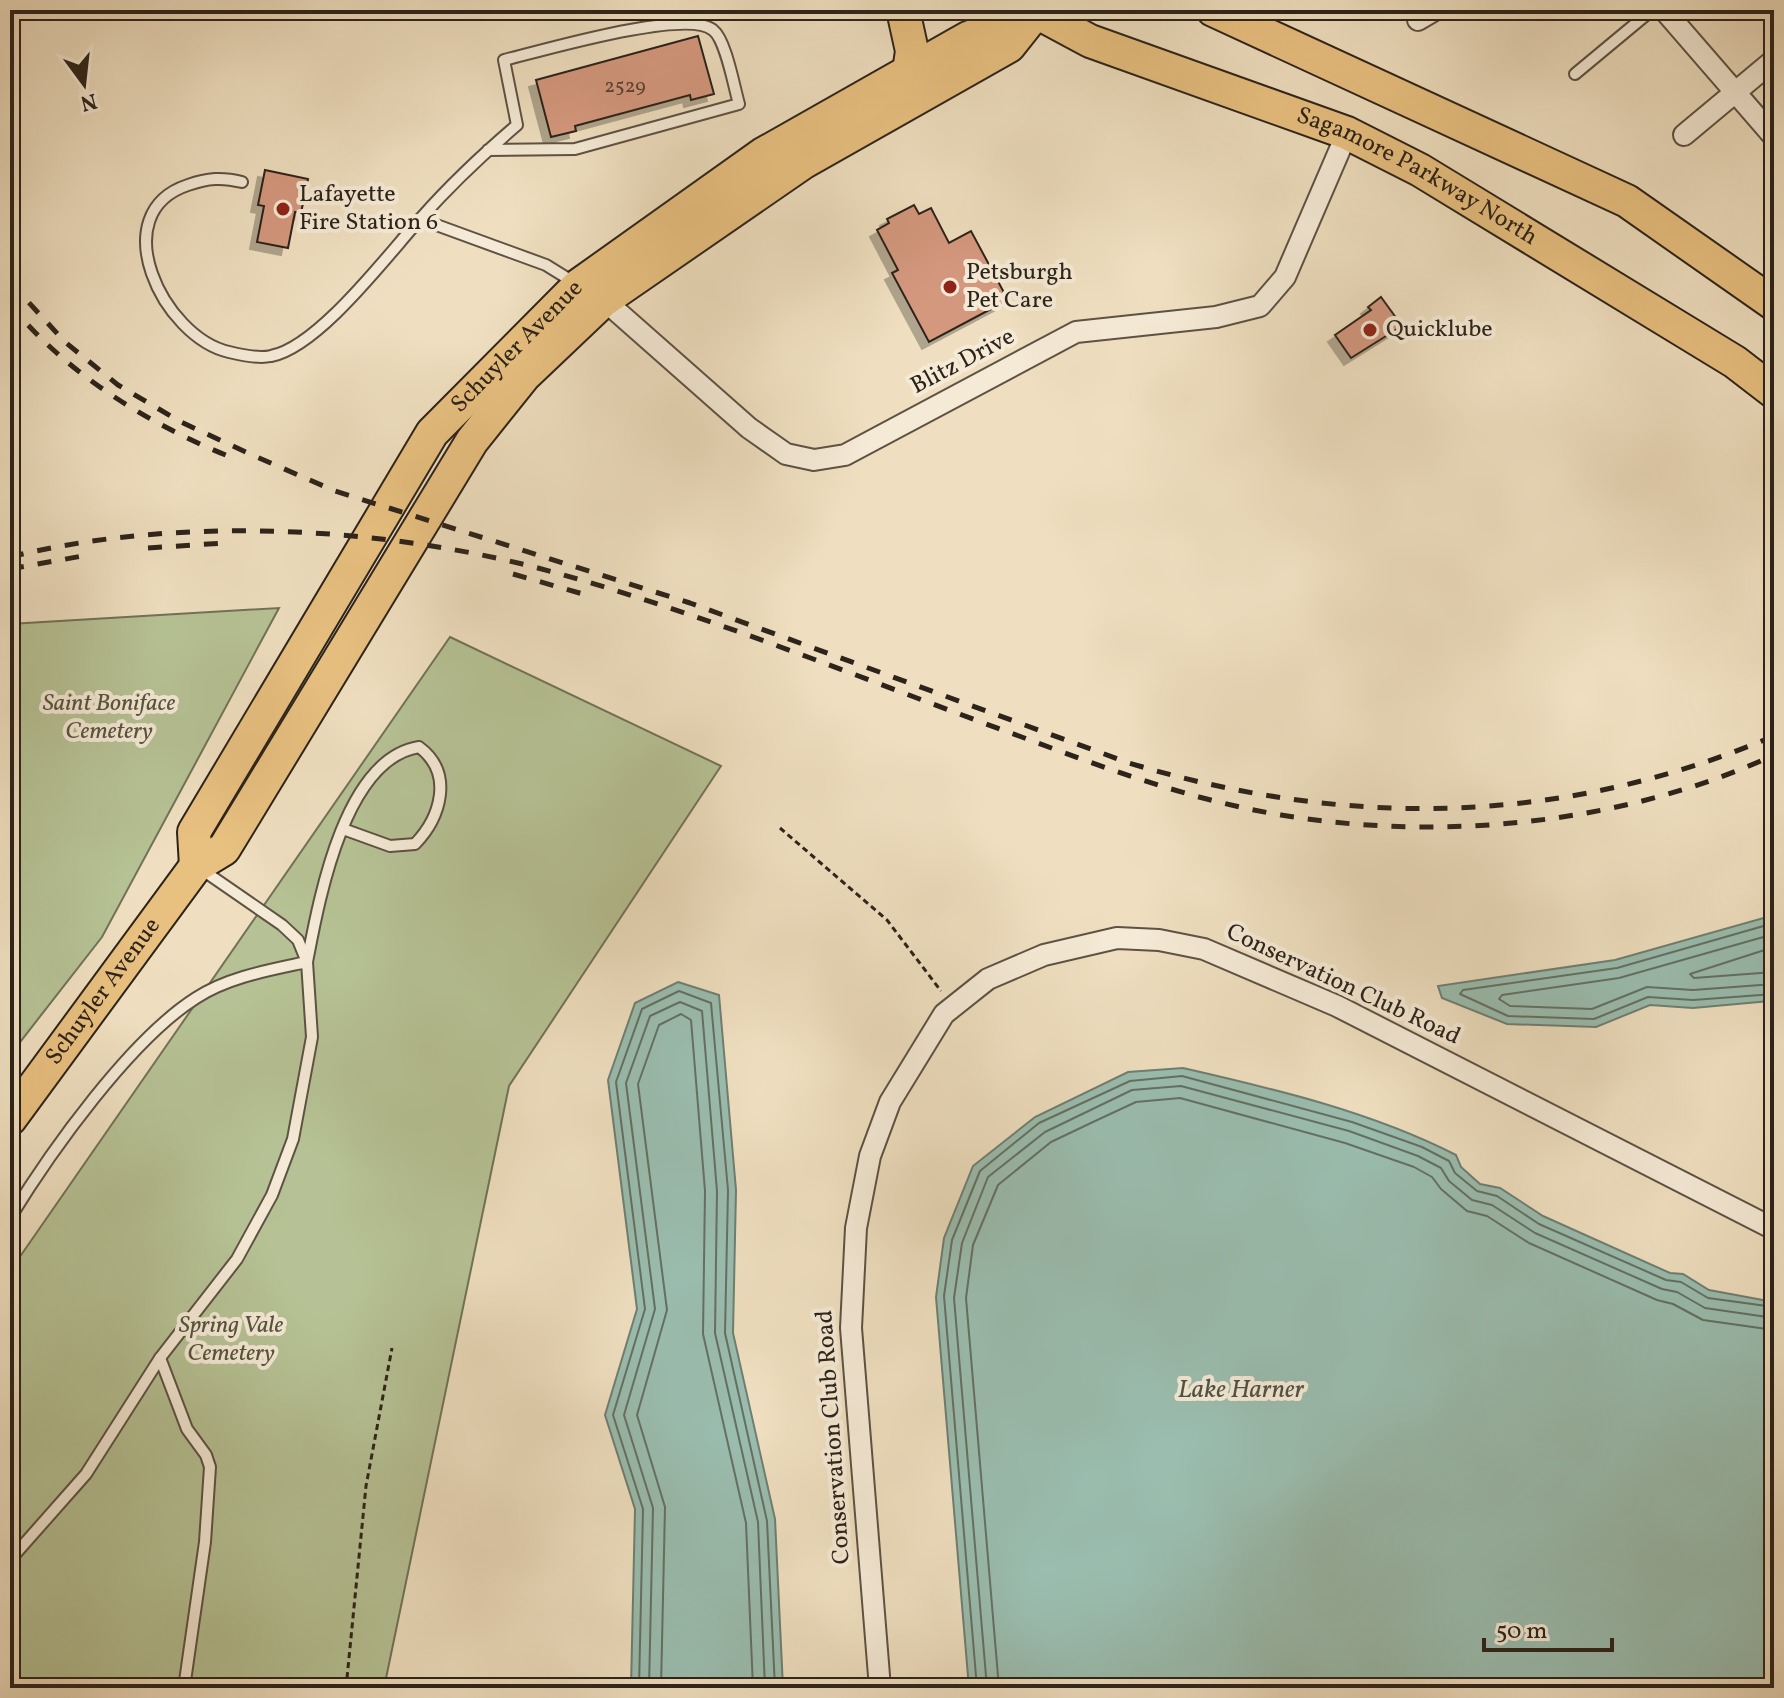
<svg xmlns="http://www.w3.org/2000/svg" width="1784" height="1698" viewBox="0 0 1784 1698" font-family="Vollkorn,serif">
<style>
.green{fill:#b6c295;stroke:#717258;stroke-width:2}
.water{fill:#9abdaf;stroke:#6e7f73;stroke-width:2}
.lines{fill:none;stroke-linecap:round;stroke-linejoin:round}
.shore{stroke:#637064;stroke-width:2}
.building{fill:#d4987e;stroke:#2c231a;stroke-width:2;filter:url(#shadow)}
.service-casing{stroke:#5d5244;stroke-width:14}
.minor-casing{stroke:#5d5244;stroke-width:24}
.trunk-casing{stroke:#2c231a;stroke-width:36}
.path{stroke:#2c231a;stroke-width:3;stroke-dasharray:6 4;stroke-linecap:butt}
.service{stroke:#f5ead6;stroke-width:10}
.minor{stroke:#f5ead6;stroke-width:20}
.trunk{stroke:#e8c080;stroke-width:32}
.rail{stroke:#2c231a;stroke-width:5;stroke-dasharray:14 14;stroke-linecap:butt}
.poi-dot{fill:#8f2418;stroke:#f5ead6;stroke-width:3}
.labels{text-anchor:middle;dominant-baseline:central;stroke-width:8;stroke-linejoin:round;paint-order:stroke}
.number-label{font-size:20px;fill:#564033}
.street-label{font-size:24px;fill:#2c231a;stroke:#f5ead6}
.poi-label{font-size:24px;fill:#2c231a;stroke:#f5ead6;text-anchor:start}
.park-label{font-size:24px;font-style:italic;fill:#55533f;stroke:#f5ead6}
.water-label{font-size:26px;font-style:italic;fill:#4d5147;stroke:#f5ead6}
</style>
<defs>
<filter id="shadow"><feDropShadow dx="-7" dy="7" stdDeviation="0" flood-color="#0004"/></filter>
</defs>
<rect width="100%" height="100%" fill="#efdfc0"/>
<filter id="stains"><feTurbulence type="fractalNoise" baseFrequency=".0025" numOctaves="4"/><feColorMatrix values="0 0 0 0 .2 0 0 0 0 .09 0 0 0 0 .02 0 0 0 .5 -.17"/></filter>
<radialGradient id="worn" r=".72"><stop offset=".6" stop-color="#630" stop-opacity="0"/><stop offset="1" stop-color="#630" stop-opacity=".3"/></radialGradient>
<g class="green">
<polygon points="279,608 102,937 10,1055 10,624"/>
<polygon points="450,637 721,766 509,1086 384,1688 10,1688 10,1271"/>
</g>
<g class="water">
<polygon points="1774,915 1774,1004 1770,1001 1693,1008 1650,1005 1596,1027 1507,1024 1442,998 1438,986 1615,960"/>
<polygon points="678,982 719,995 736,1190 733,1333 775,1519 783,1688 631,1688 635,1509 605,1415 637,1309 608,1080 635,1003"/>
<path d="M1183 1068C1275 1089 1372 1112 1456 1155L1461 1167 1480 1184 1500 1188 1543 1216 1670 1273 1683 1274 1709 1290 1774 1302V1688H969L936 1297 944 1238 973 1166 1035 1117 1128 1072Z"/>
</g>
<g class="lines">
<g class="shore">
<polyline points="1774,923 1617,968 1463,990 1460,994 1508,1016 1594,1019 1648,997 1693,1000 1774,994"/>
<polyline points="1774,934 1619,978 1502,995 1499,999 1510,1006 1592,1009 1647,987 1693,990 1774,984"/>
<polyline points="1774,947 1690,974 1694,978 1774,972"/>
<polyline points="639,1688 643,1509 613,1415 645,1309 616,1082 642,1009 679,991 711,1003 728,1190 725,1333 767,1521 775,1688"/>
<polyline points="649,1688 653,1508 624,1415 655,1309 626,1083 650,1016 680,1002 702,1011 717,1191 715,1333 758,1522 765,1688"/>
<polyline points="661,1688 665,1507 637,1415 667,1310 638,1084 659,1025 681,1014 691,1020 705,1191 703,1334 746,1523 753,1688"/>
<polyline points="977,1688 944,1296 952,1240 980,1171 1039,1123 1130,1081 1182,1076 1352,1122 1422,1147 1449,1161 1455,1173 1477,1191 1497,1196 1539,1224 1666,1280 1681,1282 1708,1298 1774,1307"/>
<polyline points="987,1688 954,1298 962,1243 988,1177 1045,1132 1132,1090 1181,1086 1349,1131 1418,1156 1441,1168 1449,1181 1472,1200 1492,1205 1535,1233 1662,1289 1677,1292 1705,1308 1774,1318"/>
<polyline points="999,1688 966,1298 973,1245 998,1185 1051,1142 1093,1122 1136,1102 1180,1098 1345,1143 1414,1167 1432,1177 1441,1189 1467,1211 1487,1216 1529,1243 1657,1300 1673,1304 1703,1320 1774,1330"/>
</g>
</g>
<g class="building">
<polygon points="698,36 714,94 691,100 690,95 575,126 576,131 551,137 536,80"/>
<polygon points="265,170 308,179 301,213 295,212 288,248 257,242 264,206 258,205"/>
<polygon points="914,205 919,214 931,208 949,243 971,231 1008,300 929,342 892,273 898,270 877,230 889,223 887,219"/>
<polygon points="1381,297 1402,326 1351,358 1335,335 1371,310 1368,307"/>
</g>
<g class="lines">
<defs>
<g id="service">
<polyline points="1575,74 1652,10"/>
<path d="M242 182C222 177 208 178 188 185 103 213 163 337 229 352 241 355 258 359 271 356 319 347 389 253 421 218 451 184 483 154 517 125L504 60C541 51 686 8 713 30 726 40 734 87 739 104L575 149 488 150"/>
<polyline points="420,219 546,265 575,283"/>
<path d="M10 1218C51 1151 130 1040 196 998 228 977 270 970 307 962 319 900 344 759 419 747 454 773 441 817 415 844L390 846 343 829"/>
<polyline points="160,1358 187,1429 206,1455 210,1467 205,1542 184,1688"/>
<polyline points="10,1560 86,1474 160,1358 237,1259 272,1195 293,1139 312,1037 307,962 298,940 282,925 201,869"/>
</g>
<g id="minor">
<polyline points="1664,10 1774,137"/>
<polyline points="1418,20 1435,10"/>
<polyline points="1684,135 1774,60"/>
<polyline points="604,300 749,428 786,454 814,460 845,455 1076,332 1216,317 1260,306 1285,277 1347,133"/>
<polyline points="880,1688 851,1328 856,1228 870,1156 890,1102 944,1014 988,979 1044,955 1117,938 1159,940 1204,949 1337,1006 1774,1229"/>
</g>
<g id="trunk">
<polyline points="903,10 912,51 909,72"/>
<polyline points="1213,10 1627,201 1774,304"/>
<path id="s1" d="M1036 12 1090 41 1347 133 1420 170 1735 362 1774 392"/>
<path id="s2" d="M196 866 194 832 432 433 579 285 763 154 968 38 1035 12"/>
<path id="s3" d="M10 1119 196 866 224 849 472 441 524 376 604 300 804 162 1009 46 1036 12"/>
</g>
</defs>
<use href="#service" class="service-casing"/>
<use href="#minor" class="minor-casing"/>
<use href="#trunk" class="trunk-casing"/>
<g class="path">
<polyline points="780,828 887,920 941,991"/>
<polyline points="346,1688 366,1486 392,1348"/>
</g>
<use href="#service" class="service"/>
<use href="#minor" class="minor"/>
<use href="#trunk" class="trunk"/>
<g class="rail">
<path d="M10 282 65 342 118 385 181 422 250 454 335 491 690 603 1129 763C1348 829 1561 826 1774 736"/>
<path d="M10 304C65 373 147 423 228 456"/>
<polyline points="148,548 224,543"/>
<path d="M10 557C179 515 386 526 553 572 711 616 865 680 1019 736 1105 768 1190 800 1281 815 1443 842 1624 824 1774 755"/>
<polyline points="10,569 88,555"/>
<polyline points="513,574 590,596"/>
</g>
</g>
<g class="poi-dot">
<circle cx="283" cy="209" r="8"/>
<circle cx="950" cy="287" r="8"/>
<circle cx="1370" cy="330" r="8"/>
</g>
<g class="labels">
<g class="number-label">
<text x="625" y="87">2529</text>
</g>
<g class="street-label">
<text stroke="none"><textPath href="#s1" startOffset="416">Sagamore Parkway North</textPath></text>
<text stroke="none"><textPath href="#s2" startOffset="620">Schuyler Avenue</textPath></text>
<text transform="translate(963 362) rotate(-28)">Blitz Drive</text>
<text transform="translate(1343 985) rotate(25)">Conservation Club Road</text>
<text stroke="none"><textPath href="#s3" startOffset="158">Schuyler Avenue</textPath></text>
<text transform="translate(834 1437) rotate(-94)">Conservation Club Road</text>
</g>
<g class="poi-label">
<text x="299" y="195">Lafayette<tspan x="299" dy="28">Fire Station 6</tspan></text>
<text x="966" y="273">Petsburgh<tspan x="966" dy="28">Pet Care</tspan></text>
<text x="1386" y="330">Quicklube</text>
</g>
<g class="park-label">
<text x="109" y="704">Saint Boniface<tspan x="109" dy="28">Cemetery</tspan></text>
<text x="231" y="1326">Spring Vale<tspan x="231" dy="28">Cemetery</tspan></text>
</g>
<g class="water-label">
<text x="1241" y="1390">Lake Harner</text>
</g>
</g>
<rect width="1784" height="1698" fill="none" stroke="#efdfc0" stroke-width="40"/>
<rect x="12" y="12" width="1760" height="1674" fill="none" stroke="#2c231a" stroke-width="4"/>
<rect x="20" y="20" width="1744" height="1658" fill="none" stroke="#2c231a" stroke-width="2"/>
<g transform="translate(84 84) rotate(165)" stroke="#f5ead6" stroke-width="6" paint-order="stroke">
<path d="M0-6L14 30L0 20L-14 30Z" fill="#2c231a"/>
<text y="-12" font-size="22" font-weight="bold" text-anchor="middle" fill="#2c231a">N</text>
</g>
<path d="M1484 1638v12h128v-12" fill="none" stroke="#2c231a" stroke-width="4"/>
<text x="1496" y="1638" font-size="24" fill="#2c231a" stroke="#f5ead6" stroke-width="6" paint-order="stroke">50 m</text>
<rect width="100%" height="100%" filter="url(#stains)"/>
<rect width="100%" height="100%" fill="url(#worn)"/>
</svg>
